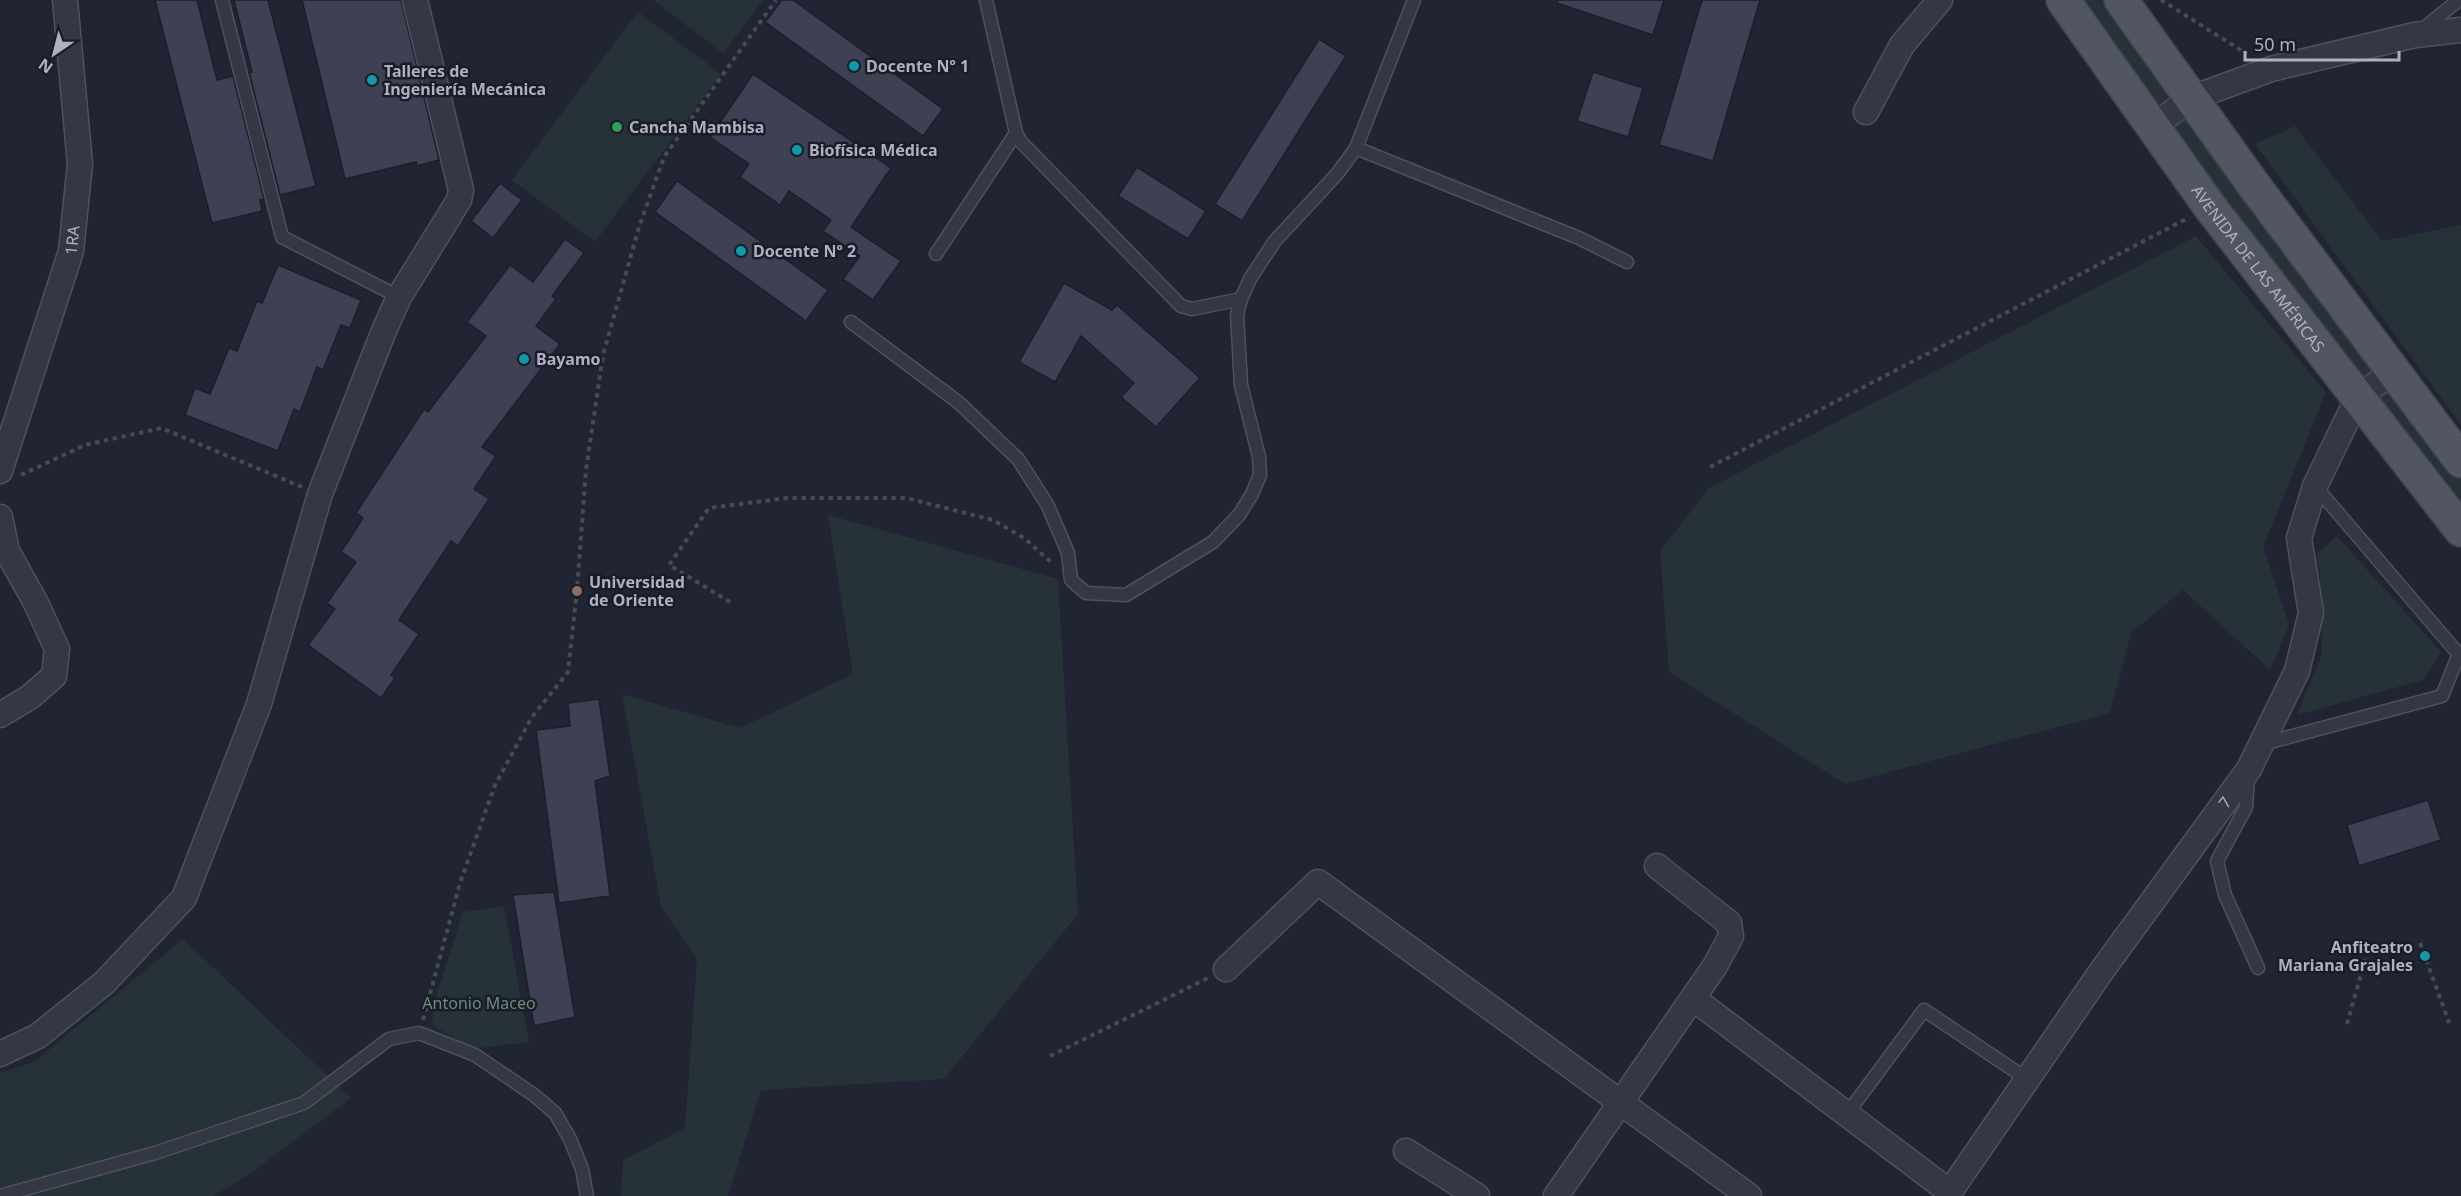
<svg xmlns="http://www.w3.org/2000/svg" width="2461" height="1196" viewBox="0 0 2461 1196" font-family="'Noto Sans',sans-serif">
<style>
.green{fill:#263237}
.building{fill:#3e4153;stroke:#1c1e2a;stroke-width:1.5}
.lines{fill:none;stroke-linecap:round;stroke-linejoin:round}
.service-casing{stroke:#4f515f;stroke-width:15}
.minor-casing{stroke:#4f515f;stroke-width:27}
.primary-casing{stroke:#3e404d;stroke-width:36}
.path{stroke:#434d54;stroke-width:4;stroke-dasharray:4.5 4.5;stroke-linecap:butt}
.service{stroke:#343744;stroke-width:12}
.minor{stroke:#343744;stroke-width:24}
.primary{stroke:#525564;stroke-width:33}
.culture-dot{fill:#0f9aa8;stroke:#1a1c28;stroke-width:2}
.leisure-dot{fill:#2e9e5b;stroke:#1a1c28;stroke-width:2}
.education-dot{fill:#8d6e63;stroke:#1a1c28;stroke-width:2}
.labels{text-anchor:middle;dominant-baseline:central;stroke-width:5;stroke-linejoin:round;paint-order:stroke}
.poi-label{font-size:16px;font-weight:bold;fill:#afb1c1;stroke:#1a1c28;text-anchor:start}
.street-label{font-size:16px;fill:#afb1c1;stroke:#1a1c28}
.park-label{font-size:16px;fill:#6a8e7b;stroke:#1a1c28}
</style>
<rect width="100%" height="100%" fill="#212433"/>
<g class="green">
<polygon points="653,0 763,0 723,53"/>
<polygon points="2078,0 2105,0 2176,99 2157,113"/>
<polygon points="638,12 721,74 595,242 512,180"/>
<polygon points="2186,113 2378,373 2362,384 2169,127"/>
<polygon points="2295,126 2382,241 2461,225 2461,425 2255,144"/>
<polygon points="2196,236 2326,392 2263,547 2289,625 2270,670 2183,590 2131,633 2110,713 1845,784 1669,672 1660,551 1709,488"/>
<polygon points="2387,386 2461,480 2461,511 2373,397"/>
<polygon points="828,515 1058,579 1078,914 944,1079 761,1090 728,1196 621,1196 623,1160 685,1128 697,959 661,906 622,694 740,728 853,674"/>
<polygon points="2337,536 2441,652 2423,680 2297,715 2322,654 2320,574 2316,554"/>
<polygon points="504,906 529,1042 472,1049 432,1025 434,1003 463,912"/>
<polygon points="183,939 351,1098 244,1178 213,1196 0,1196 0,1073 34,1062"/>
</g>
<g class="building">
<polygon points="155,0 197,0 217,80 233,76 264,199 260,200 262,211 212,223"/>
<polygon points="234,0 268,0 316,186 280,195 249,72 252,72"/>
<polygon points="302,0 401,0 439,160 417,166 416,162 345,179"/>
<polygon points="782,0 793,0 943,109 923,136 765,22"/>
<polygon points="1557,0 1664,0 1653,35 1557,3"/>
<polygon points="1702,0 1760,0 1713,161 1659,145"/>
<polygon points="1319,39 1346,56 1242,221 1215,204"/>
<polygon points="1593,72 1643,88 1628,137 1577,121"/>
<polygon points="753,74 891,168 851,227 901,261 873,300 843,279 860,256 823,231 831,220 789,191 780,205 740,177 749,164 710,137"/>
<polygon points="1137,167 1206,211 1188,239 1118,196"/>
<polygon points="677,181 828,290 806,321 655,212"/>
<polygon points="500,183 522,200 493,238 471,221"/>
<polygon points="565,239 584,253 552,296 556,299 536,326 560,344 482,447 496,456 474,489 489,499 458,546 451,541 399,620 419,634 391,675 395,678 381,698 308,645 335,609 327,603 356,562 341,552 363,518 356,513 424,409 428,412 486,336 467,322 510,265 533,282"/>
<polygon points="278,265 361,300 350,328 341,325 323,370 317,367 300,412 294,409 278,451 185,415 195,388 210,394 229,348 237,351 257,301 262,303"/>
<polygon points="1064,283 1112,310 1117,305 1200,378 1156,427 1121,397 1134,383 1081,336 1055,382 1019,362"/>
<polygon points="599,699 610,776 595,781 610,896 559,903 536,730 570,726 568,703"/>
<polygon points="2428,800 2441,840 2359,866 2347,825"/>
<polygon points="554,892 575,1017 534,1026 513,895"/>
</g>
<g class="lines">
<defs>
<g id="service">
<polyline points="222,0 282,237 399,297"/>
<polyline points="986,0 1016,133 1021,142 1181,306 1192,309 1241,299"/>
<polyline points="2420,31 2459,0"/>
<polyline points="1356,148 1579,238 1627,262"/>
<polyline points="936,254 1016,133"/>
<polyline points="851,322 958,402 1018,459 1047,504 1068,553 1071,580 1086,593 1126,595 1213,542 1239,515 1252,494 1260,475 1259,457 1241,385 1237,315 1241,299 1250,279 1274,242 1337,174 1356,148 1414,0"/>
<polyline points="2315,486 2461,657"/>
<polyline points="2263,744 2442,696 2459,654"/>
<polyline points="2248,776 2246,807 2217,861 2225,895 2258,968"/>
<polyline points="1847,1114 1924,1010 2027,1079"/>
<polyline points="0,1196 155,1153 304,1103 389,1039 419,1033 475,1055 534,1095 555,1113 570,1139 582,1169 587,1196"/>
</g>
<g id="minor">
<polyline points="1866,112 1902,45 1940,0"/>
<polyline points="2152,127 2192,98 2271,69 2415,35 2461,30"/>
<path id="s1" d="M0 471 71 251 80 164 65 0"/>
<polyline points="0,517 7,551 36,603 57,649 54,676 30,697 0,715"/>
<polyline points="1226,969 1318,882 1749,1196"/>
<polyline points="1694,999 1950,1192"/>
<polyline points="0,1054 38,1036 104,983 184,898 259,704 320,494 383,333 399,297 459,200 461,190 415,0"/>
<polyline points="1406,1151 1477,1196"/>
<polyline points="1556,1196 1715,966 1731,936 1729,923 1657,866"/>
<path id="s2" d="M1947 1196 2103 969 2249 769 2297 671 2311 613 2299 538 2315 486 2358 397 2393 372"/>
</g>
<g id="primary">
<path id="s3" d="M2063 0 2210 207 2461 530"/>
<polyline points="2121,0 2250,180 2461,461"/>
</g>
</defs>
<use href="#service" class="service-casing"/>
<use href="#minor" class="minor-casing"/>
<use href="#primary" class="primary-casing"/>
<g class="path">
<polyline points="2161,0 2247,54"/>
<polyline points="1710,467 2188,218"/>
<polyline points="21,475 85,445 161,428 302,487"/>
<polyline points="730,602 669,565 709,508 787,498 906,498 993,520 1024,538 1052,563"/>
<polyline points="2420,943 2450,1025"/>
<polyline points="423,1020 460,883 495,785 532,717 568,672 577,590 586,470 603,355 639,227 664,157 776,0"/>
<polyline points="2347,1024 2370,942"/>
<polyline points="1050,1056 1208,978"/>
</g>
<use href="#service" class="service"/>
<use href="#minor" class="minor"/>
<use href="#primary" class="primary"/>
</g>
<g class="culture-dot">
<circle cx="854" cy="66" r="6"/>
<circle cx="372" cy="80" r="6"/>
<circle cx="797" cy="150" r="6"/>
<circle cx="741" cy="251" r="6"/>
<circle cx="524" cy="359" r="6"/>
<circle cx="2425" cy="956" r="6"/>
</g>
<circle class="leisure-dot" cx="617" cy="127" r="6"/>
<circle class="education-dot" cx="577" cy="591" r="6"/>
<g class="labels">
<g class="poi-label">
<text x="866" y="66">Docente Nº 1</text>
<text x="384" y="71">Talleres de<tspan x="384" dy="18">Ingeniería Mecánica</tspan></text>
<text x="629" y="127">Cancha Mambisa</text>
<text x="809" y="150">Biofísica Médica</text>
<text x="753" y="251">Docente Nº 2</text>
<text x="536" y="359">Bayamo</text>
<text x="589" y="582">Universidad<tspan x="589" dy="18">de Oriente</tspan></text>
<text x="2413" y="947" text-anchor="end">Anfiteatro<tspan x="2413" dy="18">Mariana Grajales</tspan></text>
</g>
<g class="street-label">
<text stroke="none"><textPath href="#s1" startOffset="242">1RA</textPath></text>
<text stroke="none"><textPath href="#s3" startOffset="332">AVENIDA DE LAS AMÉRICAS</textPath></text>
<text stroke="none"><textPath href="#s2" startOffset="482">7</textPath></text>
</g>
<g class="park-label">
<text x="479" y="1003">Antonio Maceo</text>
</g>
</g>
<g transform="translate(54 54) rotate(215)" stroke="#1a1c28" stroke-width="4.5" paint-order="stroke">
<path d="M0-4.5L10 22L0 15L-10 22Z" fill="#afb1c1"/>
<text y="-9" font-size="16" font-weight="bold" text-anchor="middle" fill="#afb1c1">N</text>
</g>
<path d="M2245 51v9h154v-9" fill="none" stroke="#afb1c1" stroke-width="3"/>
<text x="2254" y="51" font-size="18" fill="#afb1c1" stroke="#1a1c28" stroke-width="4.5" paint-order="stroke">50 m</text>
</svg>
